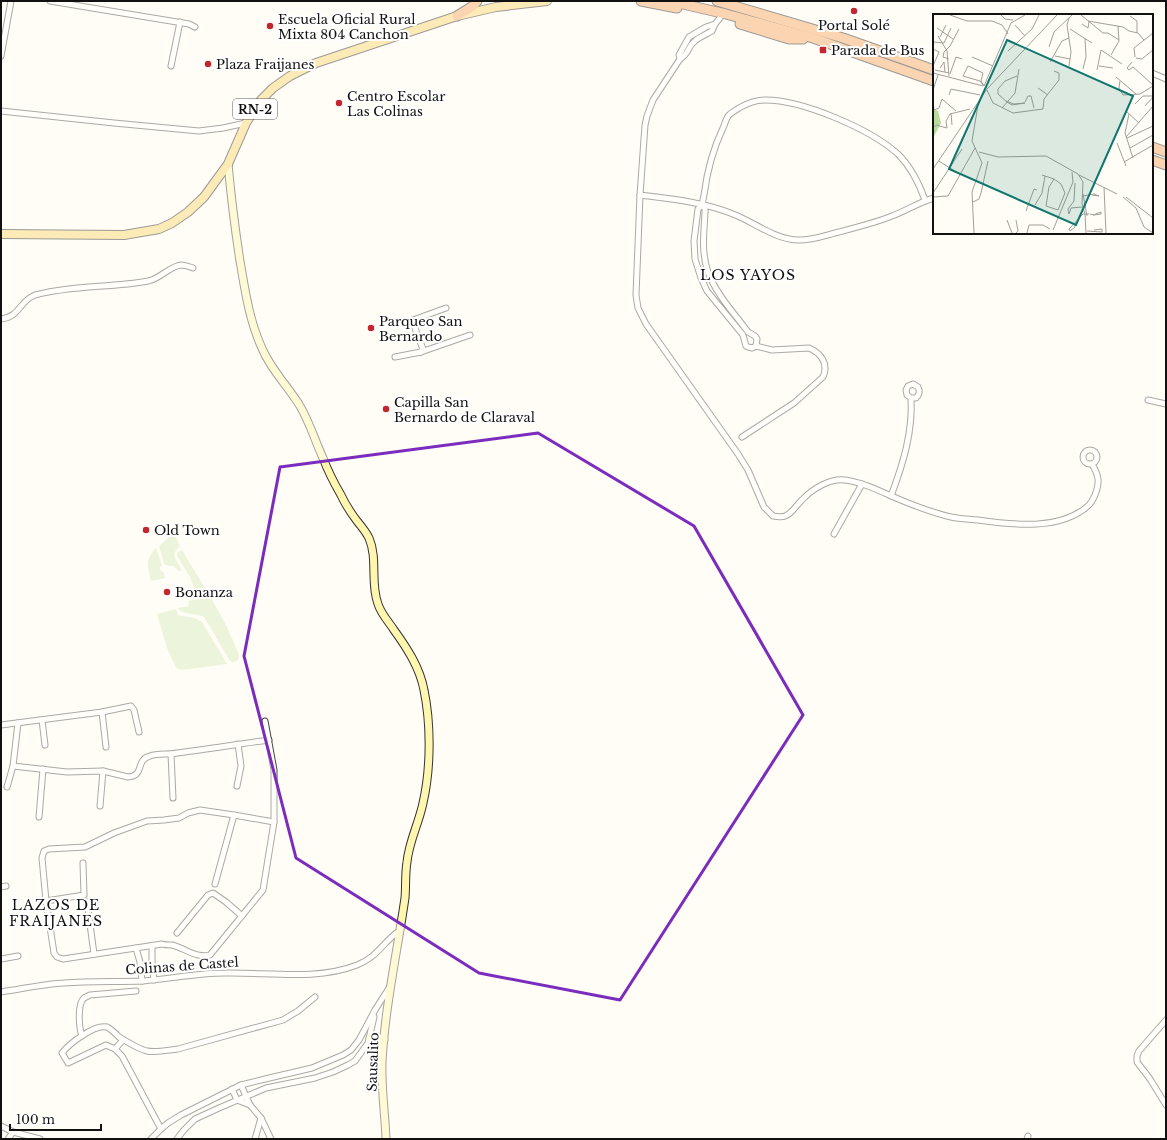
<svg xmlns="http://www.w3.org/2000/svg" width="1167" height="1140" viewBox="0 0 1167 1140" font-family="'Libre Baskerville',serif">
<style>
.grass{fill:#d5ebbd}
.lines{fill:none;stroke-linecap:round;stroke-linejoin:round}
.street-casing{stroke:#444;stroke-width:7}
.secondary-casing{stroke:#333;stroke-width:9}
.primary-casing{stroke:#222;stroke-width:10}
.highway-casing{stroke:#222;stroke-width:11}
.street{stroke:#fff;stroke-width:5}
.secondary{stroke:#fff6b0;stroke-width:7}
.primary{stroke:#f9d66b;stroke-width:8}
.highway{stroke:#f5a25d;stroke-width:9}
.marked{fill:none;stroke:#7b2cbf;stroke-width:3;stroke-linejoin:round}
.poi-dot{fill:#c4262e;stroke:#fff;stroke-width:1.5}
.labels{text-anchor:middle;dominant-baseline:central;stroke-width:4;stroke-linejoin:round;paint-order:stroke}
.shield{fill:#fff;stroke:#585858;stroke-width:1}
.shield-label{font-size:12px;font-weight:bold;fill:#111}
.poi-label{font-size:13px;fill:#111;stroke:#fff;text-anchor:start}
.street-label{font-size:13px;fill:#111;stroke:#fff}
.neighbourhood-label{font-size:14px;letter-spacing:1px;fill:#111;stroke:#fff}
.inset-road{fill:none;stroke:#a09f9a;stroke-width:1}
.view{fill:#0f766e;fill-opacity:0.15;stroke:#0f766e;stroke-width:2}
.inset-edge{fill:none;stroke:#111;stroke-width:2}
</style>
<rect width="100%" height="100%" fill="#fffdf5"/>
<g class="grass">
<path d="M174 533 180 546C169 556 177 560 182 570L179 571 173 566H168L164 564 159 546Z"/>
<path d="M156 548 162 565 160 567V570L164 573 165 578 151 581C148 565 144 561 156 548Z"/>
<path d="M182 550C202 584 225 617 239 655 239 660 237 662 232 662L230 661 204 617C196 613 186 615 179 610L178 608 189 606 188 601 198 599 196 590H195L190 577 177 556V553Z"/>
<polygon points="176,609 178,615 195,618 202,622 227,664 182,670 176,668 167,648 157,614"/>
</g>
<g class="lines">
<defs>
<g id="street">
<polyline points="50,1 189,24 195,27"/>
<path d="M720 18 715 24 712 31C707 34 699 37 695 41 687 47 690 53 680 59L653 100 647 116 645 125 640 195 636 295 638 308 646 324 738 454 748 470 764 507 773 516C777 516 781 518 785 516 793 513 796 505 802 500 812 489 830 478 845 480 867 483 887 495 908 503 921 508 937 514 951 517 960 519 969 519 978 520 1013 525 1061 531 1089 505 1092 502 1093 499 1095 495 1100 482 1099 476 1092 464"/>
<polyline points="1,56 11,1"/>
<polyline points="680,59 679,55 689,37 706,27 715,24"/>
<polyline points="171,66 180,22"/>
<polyline points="1152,73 1166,79"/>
<polyline points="1,111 114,123 199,131 223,128 246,123"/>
<path d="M640 195C672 199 703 202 733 214 754 222 774 239 797 240 811 241 826 235 839 232 857 227 875 223 892 216 906 211 919 202 934 198"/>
<path d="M703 204 698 209 694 241 695 259 701 278 707 291 743 335 746 346 748 347 752 348 756 346 757 339 755 336 748 332C734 313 716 294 708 272 701 252 704 233 705 212 706 208 703 207 703 204 702 201 704 197 704 195 707 172 713 149 723 128 725 124 726 118 729 115 732 112 736 110 739 108 746 104 757 100 765 100 803 100 870 129 898 154 911 167 919 183 925 200"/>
<path d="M1 319C20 317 20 300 35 295 72 285 111 288 148 281 160 279 170 266 181 265 185 265 190 267 193 268"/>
<polyline points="421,352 423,349 416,331 413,320 446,308"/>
<polyline points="395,357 421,352 470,335"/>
<polyline points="1148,400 1166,404"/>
<path d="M742 437 794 403 823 377C829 364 821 353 809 348L772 350 756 346"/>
<circle cx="1090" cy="457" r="7"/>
<path d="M891 496C903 464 913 432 911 398L907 395 906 390 908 386 913 384 918 387C920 391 920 394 916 398H911"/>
<polyline points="834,534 862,484"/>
<polyline points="102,712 106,747"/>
<polyline points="42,720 45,745"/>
<polyline points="265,721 274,770 274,822"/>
<polyline points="1,725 102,712 131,706 134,710 139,732"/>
<polyline points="171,754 173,798"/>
<path d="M13 766 67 772 103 771 128 777C145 776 135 760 150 756 158 753 168 755 177 753 208 749 239 744 269 740"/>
<polyline points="237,786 241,766 238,744"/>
<polyline points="7,787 13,766 18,723"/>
<polyline points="100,806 103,771"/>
<path d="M200 810 234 815 274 822 263 890 210 955C197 959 185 948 172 945 169 945 165 945 162 944L63 959 57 957 54 953 46 901 42 858 44 851 49 849 85 847 114 833 147 821 164 820 179 818 188 813Z"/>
<polyline points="39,817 43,769"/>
<polyline points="215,884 234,815"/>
<polyline points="1,887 6,886"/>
<polyline points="46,901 84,895 83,863"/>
<polyline points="87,902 94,954"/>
<polyline points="177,933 208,895 213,893 226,902 242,916"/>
<polyline points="152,946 152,961 154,980"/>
<polyline points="136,948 140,962 142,981"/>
<polyline points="1,959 18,956"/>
<path d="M1 992C22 989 43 984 64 983 90 981 117 982 143 981 170 979 197 973 225 973 268 972 316 981 357 965 378 957 383 942 399 931"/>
<polyline points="1166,1020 1139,1051 1137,1056 1137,1062 1150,1079 1166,1105"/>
<path d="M82 1036C79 1028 77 1004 84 998 86 997 88 996 90 995L136 991"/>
<polyline points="115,1049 123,1040"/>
<polyline points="241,1085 250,1105 261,1118 271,1139"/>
<polyline points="232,1089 237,1100 250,1105"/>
<polyline points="1,1126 13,1132 40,1139"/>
<path d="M161 1129 122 1056 115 1049 106 1045 68 1063 62 1053C69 1044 94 1024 107 1027 111 1029 116 1034 119 1037 124 1040 141 1050 147 1051 157 1053 168 1050 178 1049L283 1020 298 1011 315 997"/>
<polyline points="8,1139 13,1132"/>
<polyline points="151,1139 161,1129 168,1123 181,1115 241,1085 265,1079 312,1068 343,1055 351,1050 359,1040 375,1010 389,988"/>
<polyline points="177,1139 183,1131 195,1119 219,1108 266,1088 315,1078 333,1072 348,1065 355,1061 368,1043 374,1017"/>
<polyline points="255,1139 261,1118"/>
<polyline points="1027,1139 1028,1136"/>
</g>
<g id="secondary">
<path d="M228 164C231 196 235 229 240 261 245 290 249 319 261 346 270 369 288 386 300 406 310 423 315 441 323 458 328 471 334 483 341 495 345 504 351 513 357 521 362 527 366 532 369 538 378 559 370 583 378 604 381 614 389 622 394 630 407 648 420 668 424 690 431 724 431 768 423 803 419 823 409 841 407 862 405 874 406 886 405 898 397 953 385 1007 382 1062 381 1087 385 1113 386 1139"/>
<polyline points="370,1038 376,1037 384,1040"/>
</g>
<polyline id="primary" points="1,234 124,235 159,229 172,223 188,212 204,197 228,164 246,123 254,110 261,100 273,88 290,76 316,63 457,16 496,7 547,1"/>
<g id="highway">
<polyline points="641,1 677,8"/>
<polyline points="670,1 726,14 813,38 934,81"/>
<polyline points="717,1 843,38 934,70"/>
<polyline points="457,16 473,6 477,1"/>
<polyline points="740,24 789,39 803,39"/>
<polyline points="1152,147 1166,152"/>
<polyline points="1152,160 1166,165"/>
</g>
</defs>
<use href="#street" class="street-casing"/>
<use href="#secondary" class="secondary-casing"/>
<use href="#primary" class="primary-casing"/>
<use href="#highway" class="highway-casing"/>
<use href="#street" class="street"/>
<use href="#secondary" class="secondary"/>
<use href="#primary" class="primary"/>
<use href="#highway" class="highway"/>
</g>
<path d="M0 0H1167V1140H0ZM538 433 694 526 803 715 620 1000 479 973 296 858 244 656 280 467Z" fill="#fffdf5" fill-opacity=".55" fill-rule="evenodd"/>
<path class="marked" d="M538 433 694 526 803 715 620 1000 479 973 296 858 244 656 280 467Z"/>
<g class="poi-dot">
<circle cx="854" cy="11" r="4"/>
<circle cx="270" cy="26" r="4"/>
<rect x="819" y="46" width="8" height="8" rx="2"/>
<circle cx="208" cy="64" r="4"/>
<circle cx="339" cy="103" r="4"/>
<circle cx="371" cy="328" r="4"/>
<circle cx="386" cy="409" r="4"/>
<circle cx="146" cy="530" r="4"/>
<circle cx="167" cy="592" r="4"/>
</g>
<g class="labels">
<rect class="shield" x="233" y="99" width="44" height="20" rx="3"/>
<g class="shield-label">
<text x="255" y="109">RN-2</text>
</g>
<g class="poi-label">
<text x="278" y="19">Escuela Oficial Rural<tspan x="278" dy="15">Mixta 804 Canchon</tspan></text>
<text x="854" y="25" text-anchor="middle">Portal Solé</text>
<text x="831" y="50">Parada de Bus</text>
<text x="216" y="64">Plaza Fraijanes</text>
<text x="347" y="96">Centro Escolar<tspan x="347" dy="15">Las Colinas</tspan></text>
<text x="379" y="321">Parqueo San<tspan x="379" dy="15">Bernardo</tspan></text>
<text x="394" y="402">Capilla San<tspan x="394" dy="15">Bernardo de Claraval</tspan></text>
<text x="154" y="530">Old Town</text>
<text x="175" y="592">Bonanza</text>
</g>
<g class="street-label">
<text transform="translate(182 966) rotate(-4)">Colinas de Castel</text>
<text transform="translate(373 1062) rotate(-88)">Sausalito</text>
</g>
<g class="neighbourhood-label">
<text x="748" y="275">LOS YAYOS</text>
<text x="56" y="905">LAZOS DE<tspan x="56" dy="16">FRAIJANES</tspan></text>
</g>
</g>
<g transform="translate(933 14)">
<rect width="220" height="220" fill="#fffdf5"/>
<path d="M0 95 5 97 8 109 0 124Z" fill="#b9dc9c"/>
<path class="inset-road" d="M17 1 34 7H59L69 11 75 20M68 1 72 5 80 6M148 1 170 19H175L186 26M197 2 204 7V19M155 7 190 13 196 17 205 19 211 26M149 10 155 14 156 8M82 11 92 22M4 14 20 25M137 15 159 29M5 22 14 37 16 62M7 23 13 11M1 28 11 29 18 14M116 33 121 18 139 1M0 35 6 38 0 52M75 37 99 15 106 1M178 41 186 27 185 12M122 42 137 45M39 43 60 52M202 43 201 34 220 19M203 44 209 45 220 36M16 45 10 43 11 38 17 32 26 15M117 48 129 27 136 24M199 48 194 54 196 56 200 53 220 71M35 52 50 59 48 67 51 72 47 67 30 62ZM136 52 138 38 134 11 136 4M166 52 180 54M7 54 11 48 12 58M150 55 153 43 152 24M2 56 16 59M164 56 168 36 189 50M0 59 50 72M17 60 23 43 29 45M183 63 203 80M187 67 186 74 190 81 207 80 220 72M51 72 78 9 92 1M105 74 115 81M0 76 5 61M54 76 60 89 80 99 110 95 111 85 126 66V59L121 57M16 81 18 75 47 81M0 85 1 96 6 94 9 85 23 97M73 87 81 90 92 89 79 91 74 88 65 80V75L72 67 84 62M92 88 95 82H98L101 94M202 90 210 82H220M212 92 220 83M69 94 82 79 86 55M193 97 206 109M18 99 19 111M196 100 192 119 200 144M0 114 3 111 14 114 13 107 17 100 37 95M193 123 220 92M194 124 220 112M184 129 193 152M197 134 220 121M46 138 65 143 113 142 145 160 150 168 149 190 152 200 153 219M6 147 28 161M191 148 220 131M0 155 54 75 124 1M109 161 121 165M146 161 184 180M121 165 128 170 132 179 125 196 113 192 116 173ZM142 169 141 187 135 195 136 200 138 194 149 193M171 173 173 219M0 179 29 135M150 180 154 202M150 182 161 180 166 182 159 181M0 183 15 182 42 134M190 183 203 194 211 213 220 219M193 183 220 204M40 188 46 185 48 179 55 147M102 191 109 179 112 162M93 197 101 175 104 176M157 200 161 201 168 200V198L160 201M74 206 79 219M136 215 150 200H156M136 215 137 217 142 213V209M120 216 140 168 139 158M154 217 169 218V215L161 216M41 219 39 178 49 149 39 127 45 91M83 219 85 217 83 206M94 219 96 211H110L117 215"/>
<path class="view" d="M74 26 200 82 143 211 16 155Z"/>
<rect width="220" height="220" class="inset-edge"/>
</g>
<rect width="1167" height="1140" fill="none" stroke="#111111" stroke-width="4"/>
<path d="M10 1124v6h91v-6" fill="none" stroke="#111111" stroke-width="2"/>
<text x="16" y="1124" font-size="12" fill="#111111" stroke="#ffffff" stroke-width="3" paint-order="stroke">100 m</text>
</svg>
